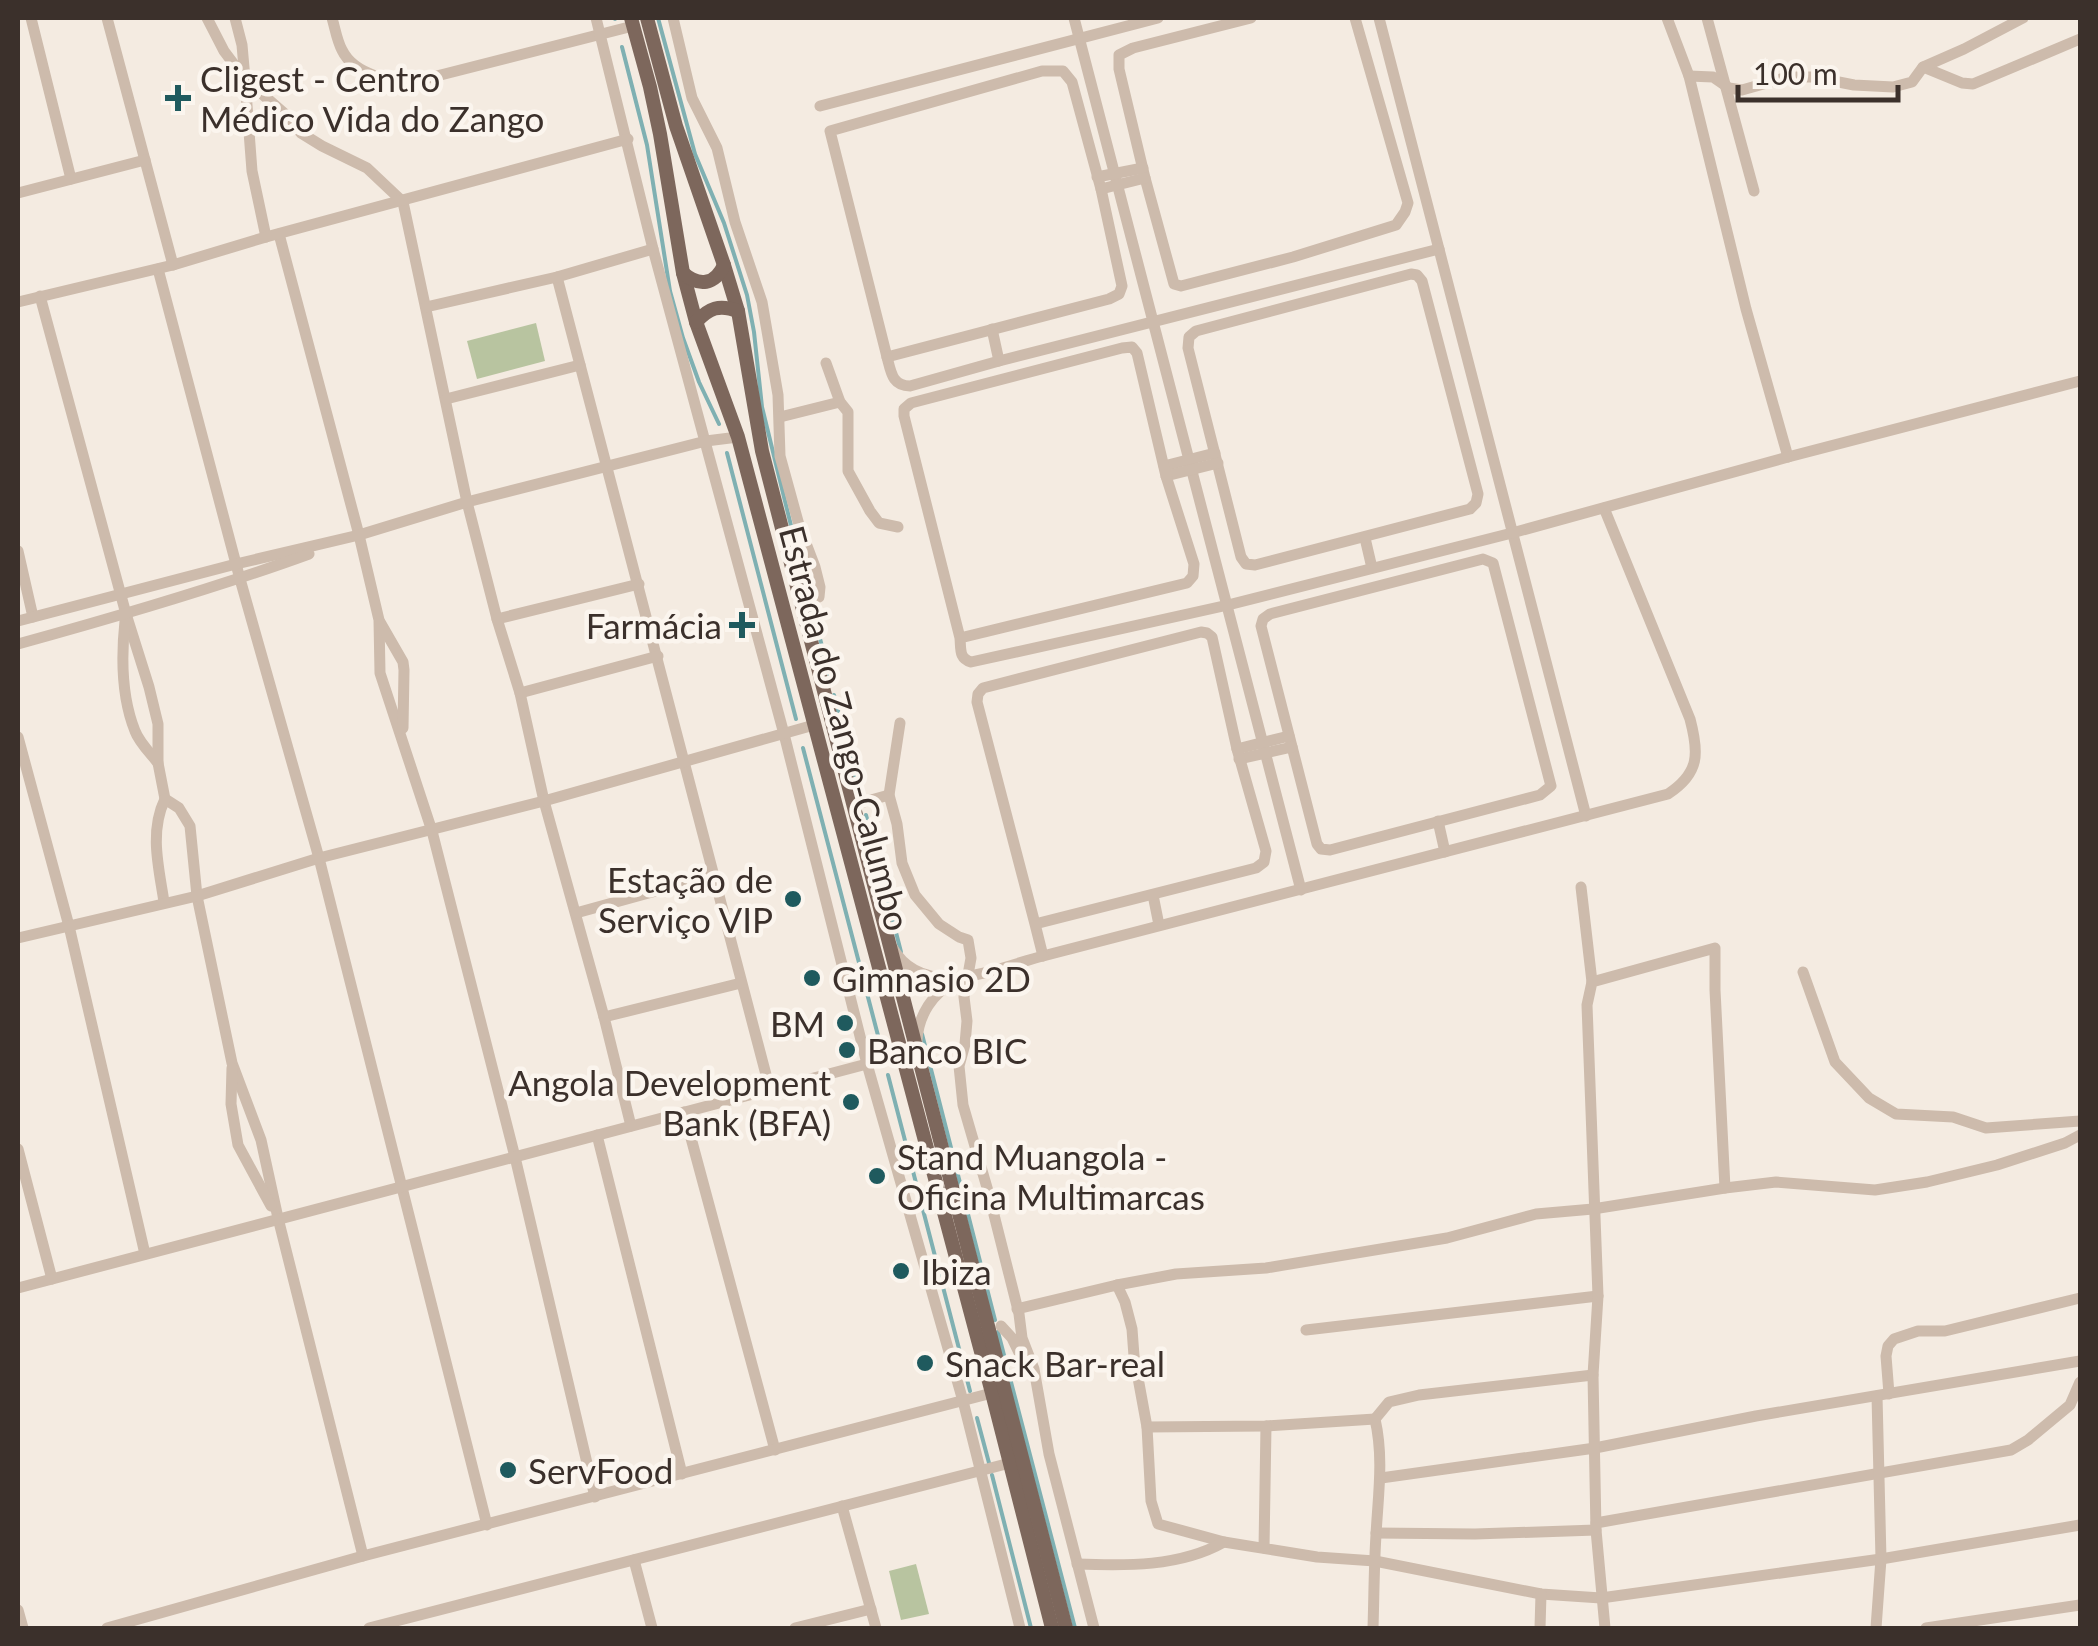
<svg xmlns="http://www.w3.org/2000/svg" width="2098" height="1646" viewBox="0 0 2098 1646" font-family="Lato,sans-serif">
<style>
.green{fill:#b8c4a0}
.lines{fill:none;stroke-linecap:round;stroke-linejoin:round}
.stream{stroke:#7fb0b2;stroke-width:4}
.minor{stroke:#cdbbac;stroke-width:11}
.major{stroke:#7d675c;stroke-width:14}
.poi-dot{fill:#1f5a5e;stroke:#fbf5ee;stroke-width:4}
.labels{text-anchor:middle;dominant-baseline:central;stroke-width:9;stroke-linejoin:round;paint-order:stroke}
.poi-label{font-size:35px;fill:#3b302b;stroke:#fbf5ee;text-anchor:start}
.street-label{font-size:35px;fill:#3b302b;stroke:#fbf5ee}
</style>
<rect width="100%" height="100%" fill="#f4ebe1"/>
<g class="green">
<polygon points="536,323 545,361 477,379 467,341"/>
<polygon points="916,1564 929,1614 901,1620 889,1571"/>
</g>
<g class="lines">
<g class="stream">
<polyline points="615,18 615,19"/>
<polyline points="658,18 695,154 724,223 747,295 754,332 762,407 807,591"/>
<polyline points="622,47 647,145 670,291 683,338 699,382 719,424"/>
<polyline points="727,453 796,719"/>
<polyline points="812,608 830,677"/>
<polyline points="834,695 860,795"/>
<polyline points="803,748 881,1047"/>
<polyline points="866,815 901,952"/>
<polyline points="922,1034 995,1320"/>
<polyline points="888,1075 970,1391"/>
<polyline points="998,1332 1075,1628"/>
<polyline points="977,1418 989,1463"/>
<polyline points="992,1475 1031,1628"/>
</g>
<g class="minor">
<polyline points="31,18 71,179"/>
<polyline points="107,18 173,265"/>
<polyline points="207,18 224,51 245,79 252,171 266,237"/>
<polyline points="235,18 242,45 245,79 286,115 301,133 322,146 367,168 403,202 467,502 497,619 520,693 544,801 604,1017 631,1126"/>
<path d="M332 18C335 28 337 41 342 50 354 75 392 83 417 81L633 26"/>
<polyline points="596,18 653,249 784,734 867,1064 963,1401 1020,1628"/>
<polyline points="673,18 692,98 717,148 735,222 762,302 778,395 780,456 799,525 815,567 820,587 819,597"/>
<polyline points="1074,18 1301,890"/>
<polyline points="1251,18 1133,48 1119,55 1119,69 1145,178 1174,284 1181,286 1293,257 1396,225 1405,212 1408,203 1355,18"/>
<polyline points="1379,18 1586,816"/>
<polyline points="1667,18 1689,76 1746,309 1788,457"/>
<polyline points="1707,18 1754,191"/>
<polyline points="1923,67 1962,83 1973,84 2080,39"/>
<polygon points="1042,71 1063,71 1072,82 1101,189 1122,286 1119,294 1109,299 887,357 830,131"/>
<polyline points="1689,76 1713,77 1729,88 1742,90 1788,77 1813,77 1854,85 1893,87 1912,82 1923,67 1964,49 2023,18"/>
<polyline points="820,106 1158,18"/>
<polyline points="1097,177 1143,168"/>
<polyline points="1101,189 1145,178"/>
<polyline points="18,193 145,160"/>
<polyline points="279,234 359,535 379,620 380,673 432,831 515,1157 595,1497"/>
<polyline points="158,269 240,579 319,858 487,1525"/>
<polygon points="1411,274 1417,275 1422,281 1478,494 1476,503 1470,509 1255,565 1246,564 1241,557 1188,348 1189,337 1196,331"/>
<polyline points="557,277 770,1090"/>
<polyline points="40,296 126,614 149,687 158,724 158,763 165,799 179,808 190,826 197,896 232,1063 261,1140 278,1218 363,1556"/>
<polyline points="18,302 173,265 266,237 628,139"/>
<polyline points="426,307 557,277 653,249"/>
<polyline points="992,329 999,361"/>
<path d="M887 357C891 372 892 386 910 386L999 361 1439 249"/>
<polyline points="826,363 840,402 848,412 848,471 870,511 879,523 898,527"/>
<polyline points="446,399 580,365"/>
<polyline points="780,417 840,402"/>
<polyline points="1164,466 1215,453"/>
<polyline points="1166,476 1218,463"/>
<polyline points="1365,538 1372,568"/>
<polyline points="18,551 33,617"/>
<polygon points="1483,559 1493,563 1551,786 1540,795 1330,850 1321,849 1317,844 1261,626 1263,619 1270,614"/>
<polyline points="497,619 639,584"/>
<polyline points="18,621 236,564 359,535 467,502 706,441 738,437"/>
<path d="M125 621C121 658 121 696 135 731 139 742 150 753 158 763"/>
<polyline points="380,622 403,662 404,670 403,728"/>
<path d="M960 638 1187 583 1193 576 1194 564 1166 476 1137 353 1132 347 1122 348 911 403 904 409V416L960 638C961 650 959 658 971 662L1228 605 1512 533 1788 457 2080 381"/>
<path d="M18 644C116 617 213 589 309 554"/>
<polyline points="520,693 658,656"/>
<polyline points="900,723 889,795 897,824 902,863 915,895 939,924 959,937 968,940 971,958 964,997 967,1021 965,1044 959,1066 963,1105 988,1191 1019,1314 1022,1338 1034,1369 1049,1454 1094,1628"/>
<polyline points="18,737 69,926 145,1254"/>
<polyline points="1237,749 1289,736"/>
<polyline points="1239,759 1292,747"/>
<polyline points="853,805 889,795"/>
<polyline points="1438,821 1445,852"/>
<polyline points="1581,887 1592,982"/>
<polyline points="1153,895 1159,925"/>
<path d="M164 902C159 868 149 832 165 799"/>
<polyline points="576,913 714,875"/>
<path d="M1035 924 1256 868 1264 862 1266 851 1237 749 1212 637 1207 633 1201 632 983 688 978 694 977 702 1035 924 1043 956 1668 794C1700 773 1699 753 1690 719L1604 508"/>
<polyline points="18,938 197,896 319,858 544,801 814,725"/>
<path d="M892 947C923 1003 997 968 1043 956"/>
<polyline points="1803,972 1835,1062 1869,1098 1896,1114 1953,1117 1986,1128 2080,1121"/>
<polyline points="604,1017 741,983"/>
<path d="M917 1041C918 1015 933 993 956 980"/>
<polyline points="232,1068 231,1104 238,1145 271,1206"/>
<polyline points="684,1112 775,1450"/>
<polyline points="597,1135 682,1474"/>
<polyline points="18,1149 52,1279"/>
<polyline points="1117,1285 1176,1274 1266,1268 1447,1238 1536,1214 1593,1209 1725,1188 1776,1182 1875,1190 1927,1182 1997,1165 2065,1143 2080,1135"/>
<polyline points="18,1288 901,1055"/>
<polyline points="1017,1309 1117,1285 1125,1302 1132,1329 1134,1356 1147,1427 1151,1501 1158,1524 1224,1542 1317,1557 1375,1561 1541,1594 1601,1598 1881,1559 2080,1525"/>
<polyline points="1001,1326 1012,1338 1027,1369"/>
<polyline points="1306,1330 1598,1296"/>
<polyline points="1889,1394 1886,1356 1888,1346 1894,1339 1918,1331 1945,1331 2080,1298"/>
<polyline points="1147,1427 1266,1426 1375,1419"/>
<polyline points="1381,1478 1595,1448 1756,1416 2080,1361"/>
<polyline points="842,1506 876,1628"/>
<polyline points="1596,1523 2011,1450 2028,1440 2070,1405 2080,1382"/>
<polyline points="1376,1533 1475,1534 1596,1530"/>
<polyline points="1264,1548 1266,1426"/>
<polyline points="634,1560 652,1628"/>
<path d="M1077 1564C1125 1566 1180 1567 1224 1542"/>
<polyline points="18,1610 23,1628"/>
<polyline points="107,1628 363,1556 992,1393"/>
<polyline points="369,1628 1010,1463"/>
<polyline points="795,1628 871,1609"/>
<path d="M1373 1628C1374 1597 1374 1566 1376 1535 1378 1496 1384 1458 1375 1419L1389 1402 1419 1395 1593 1375"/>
<polyline points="1540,1628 1541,1594"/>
<polyline points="1605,1628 1596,1530 1593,1375 1598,1296 1587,1005 1592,982 1715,948 1715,990 1725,1188"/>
<polyline points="1876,1628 1881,1559 1877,1396"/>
<polyline points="1926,1628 2080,1605"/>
</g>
<g class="major">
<polyline points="631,18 650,87 660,134 683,273 696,322 738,437 992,1393 1052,1628"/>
<polyline points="647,18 676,126 724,265 738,311 762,451 1066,1628"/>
<path d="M683 273C699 287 715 285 724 265"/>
<path d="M696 322C709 308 719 304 738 311"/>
</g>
</g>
<g class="poi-dot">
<path d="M173 83h10v10h10v10h-10v10h-10v-10h-10v-10h10z"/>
<path d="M737 610h10v10h10v10h-10v10h-10v-10h-10v-10h10z"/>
<circle cx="793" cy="899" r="10"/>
<circle cx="812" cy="978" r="10"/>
<circle cx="845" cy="1023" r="10"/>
<circle cx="847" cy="1050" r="10"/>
<circle cx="851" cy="1102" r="10"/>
<circle cx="877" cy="1176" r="10"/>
<circle cx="901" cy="1271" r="10"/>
<circle cx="925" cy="1363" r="10"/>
<circle cx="508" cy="1470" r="10"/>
</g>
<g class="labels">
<g class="poi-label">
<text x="200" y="78">Cligest - Centro<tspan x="200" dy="40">Médico Vida do Zango</tspan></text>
<text x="722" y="625" text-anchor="end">Farmácia</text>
<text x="773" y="879" text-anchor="end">Estação de<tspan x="773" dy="40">Serviço VIP</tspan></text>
<text x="832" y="978">Gimnasio 2D</text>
<text x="825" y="1023" text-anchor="end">BM</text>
<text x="867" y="1050">Banco BIC</text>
<text x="831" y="1082" text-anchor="end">Angola Development<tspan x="831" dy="40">Bank (BFA)</tspan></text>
<text x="897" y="1156">Stand Muangola -<tspan x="897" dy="40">Oficina Multimarcas</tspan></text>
<text x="921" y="1271">Ibiza</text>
<text x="945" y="1363">Snack Bar-real</text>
<text x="528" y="1470">ServFood</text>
</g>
<g class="street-label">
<text transform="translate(846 728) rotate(75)">Estrada do Zango-Calumbo</text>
</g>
</g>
<rect width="2098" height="1646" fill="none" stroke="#3b302b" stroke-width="40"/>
<path d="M1738 85v15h160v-15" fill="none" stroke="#3b302b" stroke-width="5"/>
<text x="1753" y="85" font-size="30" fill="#3b302b" stroke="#fbf5ee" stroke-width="8" paint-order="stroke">100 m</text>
</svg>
